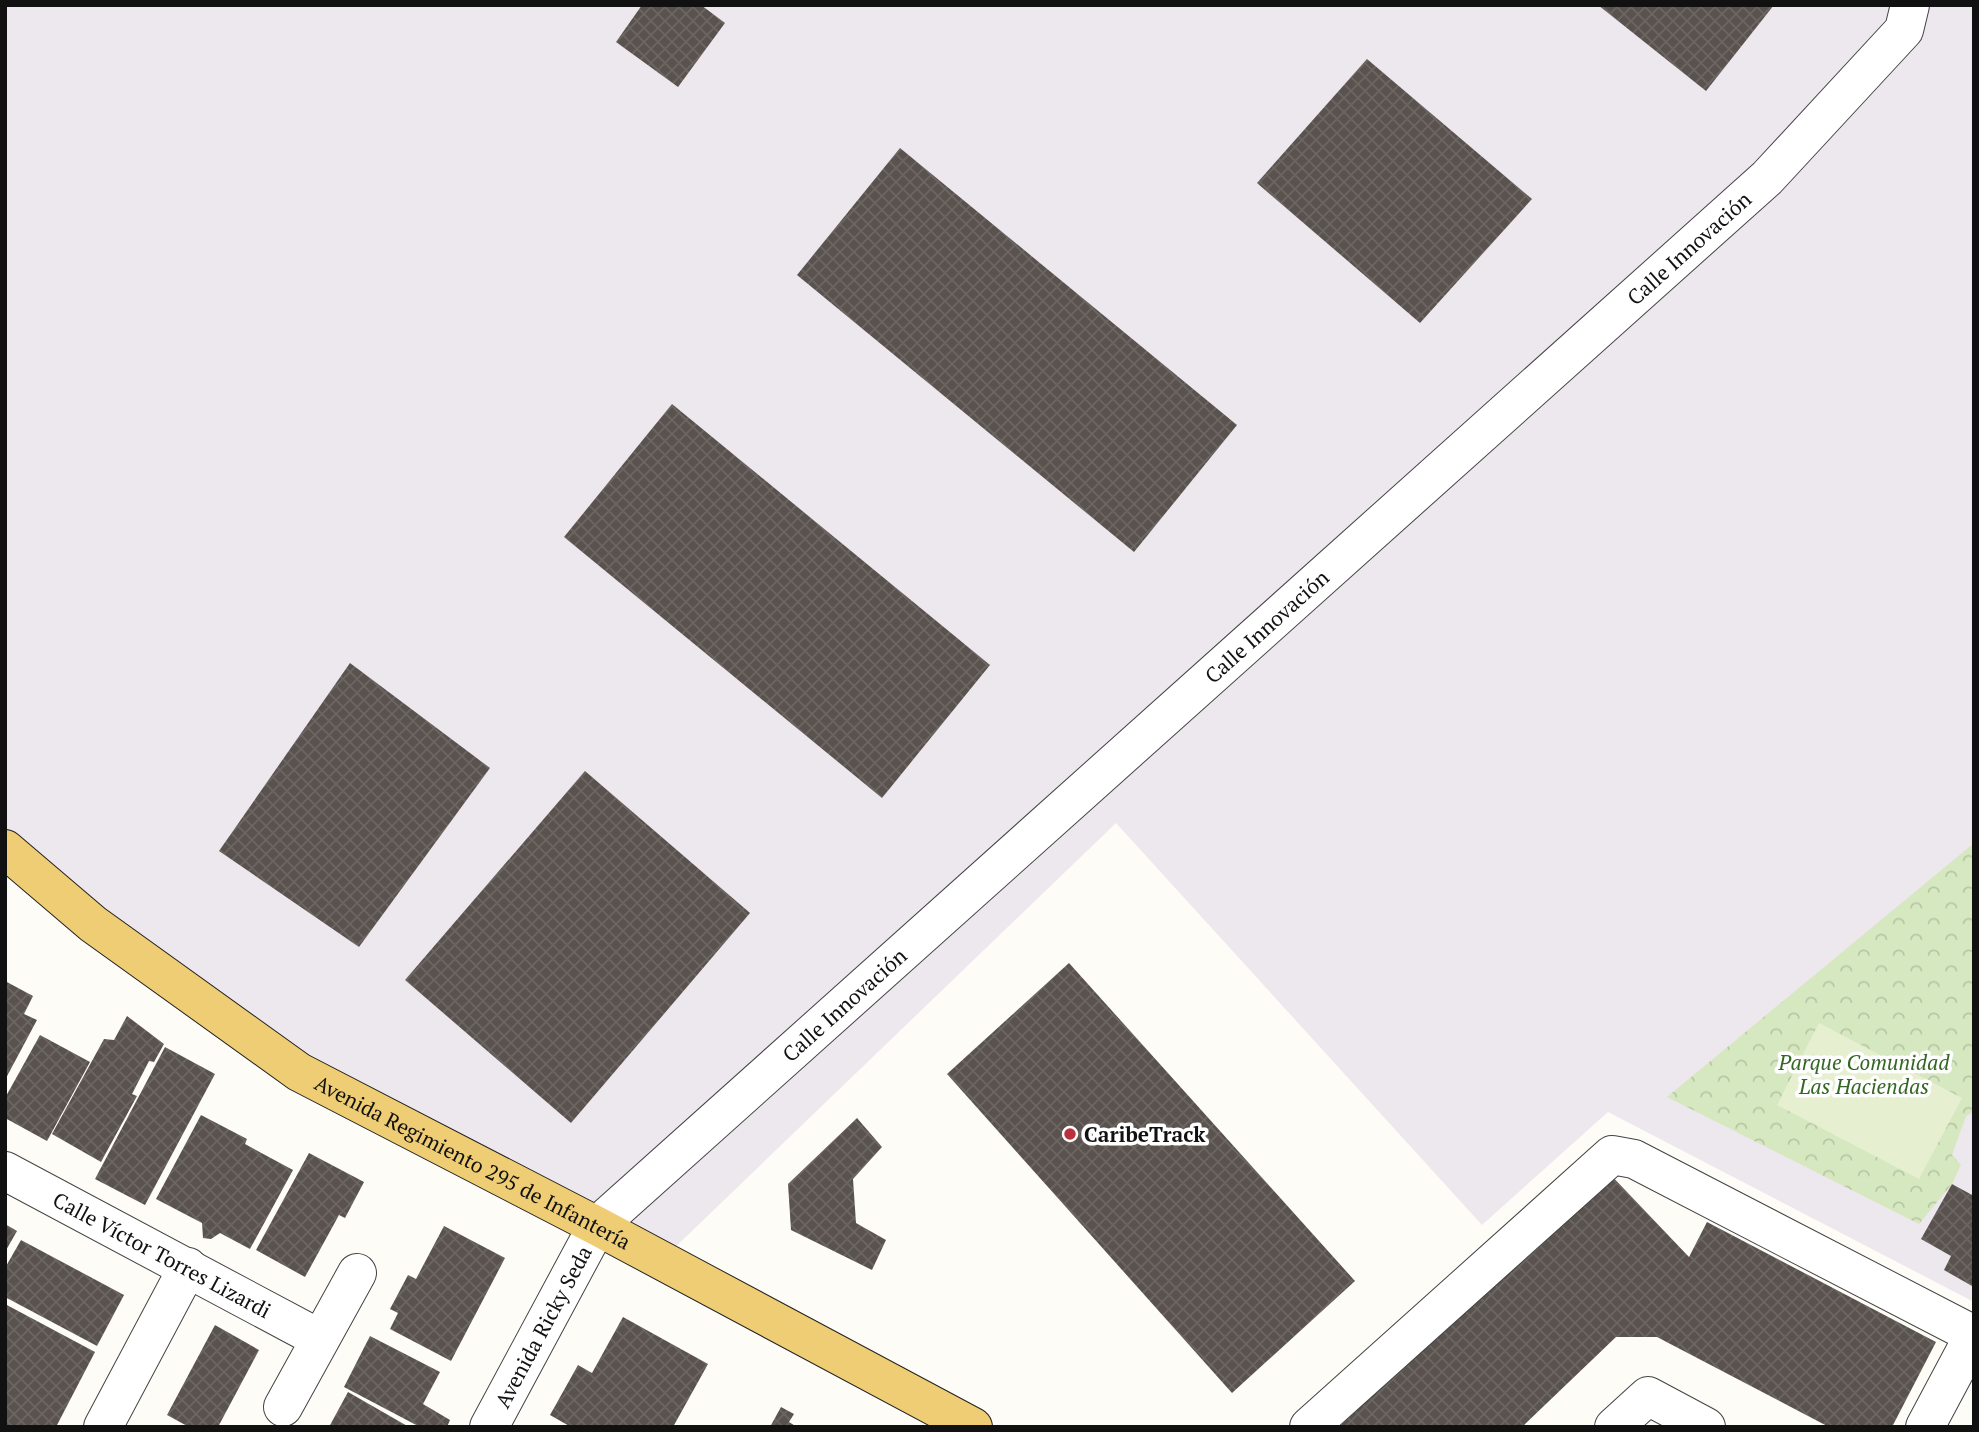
<svg xmlns="http://www.w3.org/2000/svg" width="1979" height="1432" viewBox="0 0 1979 1432" font-family="'PT Serif',serif">
<style>
.industrial{fill:#ede7ee}
.park{fill:url(#park-crowns)}
.pitch{fill:#e6f0d1}
.building{fill:url(#building-cross-hatch)}
.lines{fill:none;stroke-linecap:round;stroke-linejoin:round}
.minor-casing{stroke:#444;stroke-width:40}
.major-casing{stroke:#222;stroke-width:40}
.minor{stroke:#fff;stroke-width:38}
.major{stroke:#efcd75;stroke-width:38}
.poi-dot{fill:#b9313c;stroke:#fff;stroke-width:2.5}
.labels{text-anchor:middle;dominant-baseline:central;stroke-width:7;stroke-linejoin:round;paint-order:stroke}
.street-label{font-size:21px;fill:#111;stroke:#fff}
.park-label{font-size:21px;font-style:italic;fill:#346624;stroke:#fff}
.poi-label{font-size:21px;font-weight:bold;fill:#111;stroke:#fff;text-anchor:start}
</style>
<defs>
<pattern id="park-crowns" width="20" height="18" patternUnits="userSpaceOnUse" patternTransform="scale(1.75)"><rect width="20" height="18" fill="#d6e8c0"/><path d="M2 6a3 3 0 1 1 6 0M12 15a3 3 0 1 1 6 0" fill="none" stroke="#b7c6a4"/></pattern>
<pattern id="building-cross-hatch" width="8" height="8" patternUnits="userSpaceOnUse" patternTransform="scale(1.75)"><rect width="8" height="8" fill="#59524e"/><path d="M0 0l8 8M0 8l8-8" fill="none" stroke="#6c6663"/></pattern>
</defs>
<rect width="100%" height="100%" fill="#fefcf6"/>
<polygon class="industrial" points="5,5 1974,5 1974,1302 1608,1112 1482,1225 1116,823 668,1254 227,1015 5,838"/>
<polygon class="park" points="1974,843 1974,1112 1966,1116 1952,1155 1961,1165 1952,1184 1919,1224 1667,1097"/>
<polygon class="pitch" points="1819,1023 1962,1098 1919,1179 1777,1105"/>
<g class="building">
<polygon points="642,5 701,5 725,23 678,87 616,42"/>
<polygon points="1598,5 1774,5 1706,91"/>
<polygon points="1367,59 1532,199 1420,323 1257,183"/>
<polygon points="900,148 1237,425 1134,552 797,275"/>
<polygon points="672,404 990,665 882,798 564,537"/>
<polygon points="350,663 490,768 359,947 219,851"/>
<polygon points="585,771 750,913 571,1123 405,980"/>
<polygon points="1069,963 1355,1281 1232,1393 947,1074"/>
<polygon points="5,981 33,996 24,1014 37,1020 5,1080"/>
<polygon points="127,1016 164,1044 154,1062 149,1061 148,1063 132,1094 137,1096 101,1162 52,1134 104,1039 114,1040"/>
<polygon points="40,1035 90,1062 47,1141 5,1118 5,1098"/>
<polygon points="165,1047 215,1074 145,1205 95,1179"/>
<polygon points="201,1115 247,1139 245,1144 293,1170 250,1249 220,1233 211,1239 203,1238 202,1223 156,1199"/>
<polygon points="857,1118 882,1147 853,1179 856,1223 886,1240 872,1270 791,1230 788,1184"/>
<polygon points="309,1153 364,1182 345,1218 339,1215 305,1277 256,1250"/>
<polygon points="1607,1171 1689,1257 1707,1222 1936,1342 1892,1427 1829,1427 1657,1337 1616,1337 1522,1427 1339,1427"/>
<polygon points="1952,1184 1974,1196 1972,1286 1944,1270 1951,1256 1921,1239"/>
<polygon points="5,1224 17,1231 5,1252"/>
<polygon points="444,1226 505,1258 451,1361 390,1329 398,1313 390,1309 408,1275 416,1279"/>
<polygon points="21,1240 124,1295 97,1346 5,1297 5,1268"/>
<polygon points="5,1304 95,1352 56,1427 5,1427"/>
<polygon points="623,1317 708,1364 673,1427 571,1427 550,1415 578,1365 592,1373"/>
<polygon points="215,1325 259,1350 218,1427 189,1427 167,1415"/>
<polygon points="370,1336 440,1372 423,1404 450,1420 447,1427 420,1427 344,1387"/>
<polygon points="348,1392 409,1427 329,1427"/>
<polygon points="781,1407 794,1414 789,1422 797,1427 770,1427"/>
</g>
<g class="lines">
<defs>
<g id="minor">
<path id="s1" d="M5 1171 320 1339"/>
<polyline points="283,1407 357,1273"/>
<polyline points="103,1427 188,1267"/>
<path id="s2" d="M489 1427 597 1226 1767 178 1904 30 1910 5"/>
<polyline points="1309,1427 1612,1155 1634,1159 1974,1335"/>
<polyline points="1614,1427 1648,1396 1706,1427"/>
<polyline points="1925,1427 1974,1335"/>
</g>
<g id="major">
<path id="s3" d="M5 849 93 924 299 1072 597 1226 973 1427"/>
</g>
</defs>
<use href="#minor" class="minor-casing"/>
<use href="#major" class="major-casing"/>
<use href="#minor" class="minor"/>
<use href="#major" class="major"/>
</g>
<circle class="poi-dot" cx="1070" cy="1134" r="7"/>
<g class="labels">
<g class="street-label">
<text stroke="none"><textPath href="#s2" startOffset="1694">Calle Innovación</textPath></text>
<text stroke="none"><textPath href="#s2" startOffset="1127">Calle Innovación</textPath></text>
<text stroke="none"><textPath href="#s2" startOffset="560">Calle Innovación</textPath></text>
<text stroke="none"><textPath href="#s3" startOffset="565">Avenida Regimiento 295 de Infantería</textPath></text>
<text stroke="none"><textPath href="#s1" startOffset="178">Calle Víctor Torres Lizardi</textPath></text>
<text stroke="none"><textPath href="#s2" startOffset="114">Avenida Ricky Seda</textPath></text>
</g>
<g class="park-label">
<text x="1864" y="1062">Parque Comunidad<tspan x="1864" dy="24">Las Haciendas</tspan></text>
</g>
<g class="poi-label">
<text x="1084" y="1134">CaribeTrack</text>
</g>
</g>
<rect width="1979" height="1432" fill="none" stroke="#111111" stroke-width="14"/>
</svg>
